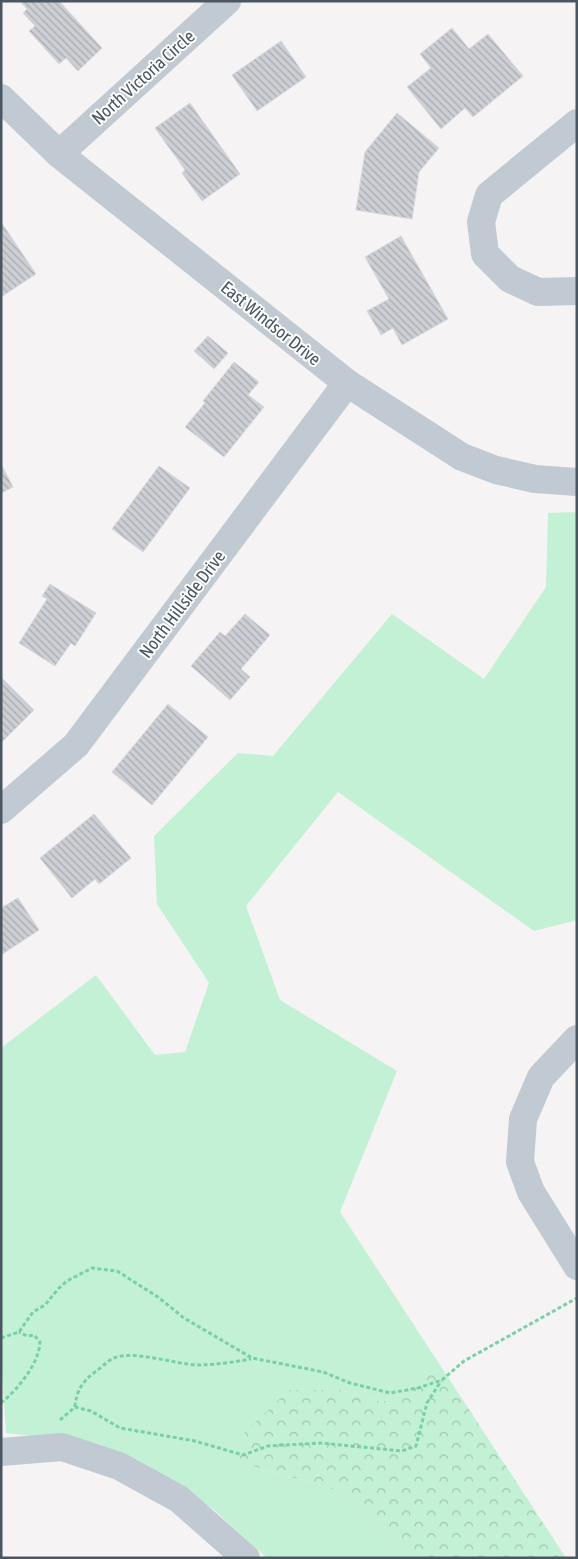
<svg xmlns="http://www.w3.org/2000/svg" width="578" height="1559" viewBox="0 0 578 1559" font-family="'Asap Condensed',sans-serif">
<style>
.green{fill:#c3f1d5}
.forest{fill:url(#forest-crowns)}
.building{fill:url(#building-back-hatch);stroke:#d7d9de}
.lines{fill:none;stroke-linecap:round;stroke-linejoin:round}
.path{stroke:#7ad0a6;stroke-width:3;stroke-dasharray:4 2.5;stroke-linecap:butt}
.street{stroke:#c1cad2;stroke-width:28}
.labels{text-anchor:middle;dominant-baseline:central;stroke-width:4;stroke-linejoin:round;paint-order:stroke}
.street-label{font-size:18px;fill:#4a5661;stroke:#fff}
</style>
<defs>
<pattern id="forest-crowns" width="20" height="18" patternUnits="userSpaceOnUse" patternTransform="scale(1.25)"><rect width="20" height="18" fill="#c3f1d5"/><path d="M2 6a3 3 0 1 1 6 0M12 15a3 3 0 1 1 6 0" fill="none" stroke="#a0c6b0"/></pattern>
<pattern id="building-back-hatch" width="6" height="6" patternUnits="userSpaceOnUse" patternTransform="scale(1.25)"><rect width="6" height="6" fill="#cdcfd5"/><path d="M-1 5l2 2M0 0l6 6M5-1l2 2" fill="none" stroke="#a8abb0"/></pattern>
</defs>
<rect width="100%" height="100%" fill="#f5f3f3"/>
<polygon class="green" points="577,512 577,920 534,931 338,792 246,906 280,1000 397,1071 340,1212 442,1368 383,1402 340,1390 239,1462 353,1495 416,1558 267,1558 212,1508 99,1444 6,1433 1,1356 1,1048 96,975 155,1055 185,1052 209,983 157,904 154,836 238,753 273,756 392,614 484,679 546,587 548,513"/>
<polygon class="forest" points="442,1368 566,1558 416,1558 353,1495 239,1462 245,1432 289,1390 340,1390 383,1402"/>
<g class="building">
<polygon points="20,1 59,1 102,48 78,71 66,58 59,64 29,31 35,26 23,13 27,9"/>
<polygon points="452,28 469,49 488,34 523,76 473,117 465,108 441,129 407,87 431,68 420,54"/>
<polygon points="281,41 306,77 257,111 232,75"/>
<polygon points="190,103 240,174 202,201 182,173 185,170 155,128"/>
<polygon points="397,113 439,148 419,172 412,219 356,210 365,152"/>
<polygon points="1,222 36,274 1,297"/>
<polygon points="401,236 448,319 402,345 393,328 381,335 367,311 389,299 365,257"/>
<polygon points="208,336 228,353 214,369 194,351"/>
<polygon points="234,362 259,382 248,395 264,407 224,457 185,427 205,403 203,401"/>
<polygon points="1,464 13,487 1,493"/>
<polygon points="159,466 190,488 143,552 112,529"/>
<polygon points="50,584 96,613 75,646 71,643 55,666 19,643 47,599 42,596"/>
<polygon points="245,614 270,635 241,669 250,677 230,700 191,666 220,632 225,636"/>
<polygon points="1,677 34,710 1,743"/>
<polygon points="168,704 208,737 152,805 112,772"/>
<polygon points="94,814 131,858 99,884 95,879 72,898 40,858"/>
<polygon points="18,898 39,930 1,955 1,908"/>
</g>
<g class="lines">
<g class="path">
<polyline points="1,1338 19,1332 33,1312 45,1305 58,1289 67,1281 92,1268 117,1271 158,1297 184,1318 252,1358 323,1372 350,1383 390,1393 418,1388 442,1380 464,1361 577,1298"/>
<path d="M1 1403C18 1389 39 1364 40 1342L34 1335 27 1336 19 1332"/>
<path d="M75 1407C76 1391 83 1381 95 1372 101 1368 107 1361 114 1358 133 1350 175 1364 197 1365 215 1365 234 1362 251 1359"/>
<polyline points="60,1420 75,1407 91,1411 120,1428 195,1441 243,1455 268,1446 321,1443 402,1451 416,1446 427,1403 441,1381"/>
</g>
<g class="street">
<polyline points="1,98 59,154 347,383 462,457 496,470 535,479 577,482"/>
<polyline points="577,123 489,195 481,222 485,254 510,279 538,292 577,291"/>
<polyline points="59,154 227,1"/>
<polyline points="1,810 76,745 347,383"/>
<polyline points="577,1039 541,1077 523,1119 520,1162 531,1192 577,1266"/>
<polyline points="1,1452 62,1447 119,1466 179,1499 246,1558"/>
</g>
</g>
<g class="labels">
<g class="street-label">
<text transform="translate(143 77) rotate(-42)">North Victoria Circle</text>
<text transform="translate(271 323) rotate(39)">East Windsor Drive</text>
<text transform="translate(182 604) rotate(-53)">North Hillside Drive</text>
</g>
</g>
<rect width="578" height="1559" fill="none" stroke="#4a5661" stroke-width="5"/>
</svg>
